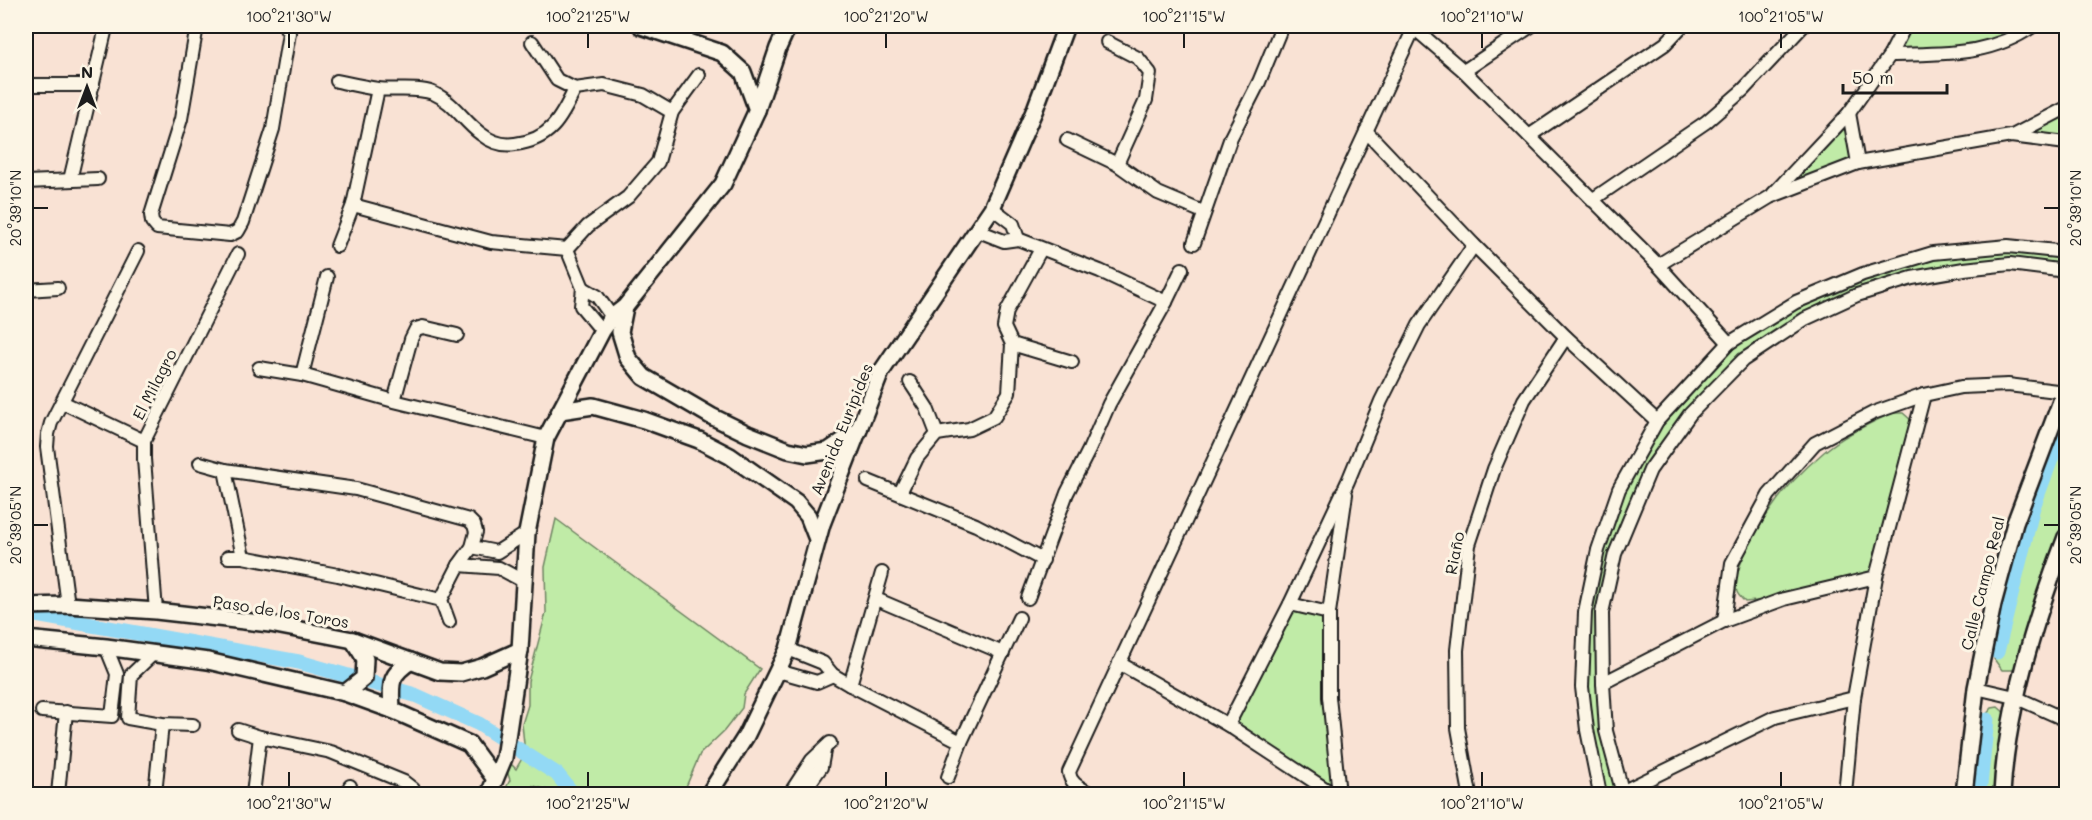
<svg xmlns="http://www.w3.org/2000/svg" width="2092" height="820" viewBox="0 0 2092 820" font-family="Mali,sans-serif">
<style>
.green{fill:#c0eba7;stroke:#6e8462;stroke-width:1.5}
.lines{fill:none;stroke-linecap:round;stroke-linejoin:round}
.canal{stroke:#93d9f5;stroke-width:15}
.minor-casing{stroke:#1c1c1c;stroke-width:16}
.tertiary-casing{stroke:#1c1c1c;stroke-width:20}
.minor{stroke:#fcf5e5;stroke-width:12}
.tertiary{stroke:#fcf5e5;stroke-width:15}
.ticks{fill:none;stroke:#1c1c1c;stroke-width:2}
.labels{text-anchor:middle;dominant-baseline:central;stroke-width:6;stroke-linejoin:round;paint-order:stroke}
.street-label{font-size:16px;fill:#1c1c1c;stroke:#fcf5e5}
.neatline{fill:none;stroke:#1c1c1c;stroke-width:2}
.ticks-label{font-size:15px;text-anchor:middle;fill:#1c1c1c}
</style>
<rect width="100%" height="100%" fill="#f9e2d4"/>
<filter id="ink" filterUnits="userSpaceOnUse"><feTurbulence type="fractalNoise" baseFrequency=".0167" numOctaves="2"/><feDisplacementMap in="SourceGraphic" scale="12" xChannelSelector="R" yChannelSelector="G"/><feConvolveMatrix kernelMatrix="1 2 1 2 8 2 1 2 1" color-interpolation-filters="sRGB"/></filter>
<g filter="url(#ink)">
<g class="green">
<polygon points="1905,26 2033,26 1997,45 1890,55"/>
<polygon points="2066,108 2066,143 2011,136"/>
<polygon points="1849,113 1858,163 1770,197"/>
<polygon points="2008,246 2066,252 2066,271 2010,264 1857,295 1743,360 1650,470 1615,554 1602,613 1603,683 1623,794 1600,794 1587,730 1585,612 1619,489 1657,421 1729,343 1796,302 1933,253"/>
<path d="M1892 413H1903L1912 421 1871 573 1824 583 1768 600 1745 602C1742 599 1738 595 1737 592 1730 572 1760 525 1771 509 1785 488 1805 468 1824 452 1844 435 1869 424 1892 413Z"/>
<polygon points="2066,420 2066,521 2022,661 2014,670 2002,670 1994,659 2001,620 2031,506"/>
<polygon points="556,519 760,669 744,694 742,708 724,731 700,754 685,789 680,794 561,794 534,786 541,794 495,794 504,792 510,780 506,768 509,762 516,769 525,753 522,724 528,705 528,681 546,613 545,567"/>
<polygon points="1290,604 1329,613 1339,794 1228,725"/>
<polygon points="1998,707 2007,715 1998,794 1975,794 1983,718 1992,708"/>
</g>
<g class="lines">
<g class="canal">
<polyline points="26,616 36,615 299,662 415,695 479,724 557,774 573,794"/>
<polyline points="1997,652 2033,507 2066,419"/>
<polyline points="1979,794 1987,720"/>
</g>
<defs>
<g id="minor">
<polyline points="197,26 181,119 151,215 152,222 157,228 230,235 238,231 243,222 273,129 289,33 285,26"/>
<polyline points="1414,28 1464,71 1658,265 1729,343"/>
<polyline points="532,42 557,80 575,89 604,85 643,95 672,112"/>
<polyline points="1107,42 1138,58 1150,73 1146,100 1117,164"/>
<path d="M1890 55C1943 53 1988 57 2033 26"/>
<polyline points="1464,71 1531,26"/>
<path d="M337 81C351 84 364 87 378 89 395 91 417 87 433 93 454 102 463 121 481 134 491 142 502 146 515 144 550 140 561 119 575 89"/>
<polyline points="26,85 93,85"/>
<polyline points="1849,113 1858,163"/>
<polyline points="1366,131 1474,245 1566,337 1657,421"/>
<polyline points="1529,136 1665,44 1682,26"/>
<polyline points="2012,136 2066,108"/>
<polyline points="1067,140 1117,164 1158,193 1203,212"/>
<polyline points="70,180 105,32 105,26"/>
<polyline points="26,182 98,179"/>
<polyline points="1773,194 1849,113 1890,55 1905,26"/>
<polyline points="1592,200 1706,122 1743,90 1803,26"/>
<polyline points="353,205 491,242 567,249"/>
<polyline points="992,208 1013,224 1018,239"/>
<polyline points="976,230 1004,241 1018,239 1100,271 1166,302"/>
<polyline points="1194,243 1231,137 1259,82 1282,26"/>
<polyline points="337,246 353,205 378,89"/>
<polyline points="567,249 588,226 628,197 658,162 672,112 699,75"/>
<polyline points="567,249 583,288 581,306 602,331"/>
<polyline points="1658,265 1770,197 1858,163 2011,136 2066,143"/>
<polyline points="583,288 597,296 612,317"/>
<polyline points="26,290 58,288"/>
<polyline points="1012,344 1072,362"/>
<polyline points="259,368 302,375 394,401 546,438"/>
<polyline points="302,375 327,277"/>
<polyline points="910,382 927,408 937,434"/>
<polyline points="394,401 411,339 416,329 423,327 457,335"/>
<polyline points="62,402 144,441"/>
<polyline points="200,463 225,470 356,489 469,520 474,525 476,532 472,547 459,565 441,600 449,622"/>
<polyline points="225,470 243,557"/>
<polyline points="868,481 976,525 1043,560"/>
<polyline points="900,493 917,458 937,434 969,429 994,417 1009,393 1012,344 1004,327 1007,311 1041,249"/>
<polyline points="472,547 497,552 527,533"/>
<polyline points="228,557 243,557 338,575 441,600"/>
<polyline points="459,565 499,568 523,581"/>
<polyline points="1028,598 1067,493 1089,450 1109,404 1166,302 1182,269"/>
<polyline points="876,599 1003,653"/>
<polyline points="1290,604 1329,613"/>
<polyline points="68,605 47,447 48,434 51,423 138,251"/>
<polyline points="156,611 144,459 144,441 238,254"/>
<polyline points="1724,621 1732,563 1769,495 1815,443 1873,413 1924,395 1961,387 2008,385 2065,392"/>
<polyline points="788,649 823,663 833,675 850,685 961,742"/>
<polyline points="154,653 131,675 128,718 162,724 193,725"/>
<polyline points="1119,663 1228,725 1333,794"/>
<polyline points="778,671 817,682 833,675"/>
<polyline points="1603,683 1724,621 1784,599 1876,577"/>
<polyline points="850,685 882,573"/>
<polyline points="1976,688 2015,697 2066,720"/>
<polyline points="42,711 112,716 117,674 106,647"/>
<polyline points="1228,725 1290,604 1348,481 1381,401 1419,325 1474,245"/>
<polyline points="238,730 260,737 331,752 404,782 413,789 414,794"/>
<polyline points="948,777 961,742 1019,618"/>
<polyline points="1622,792 1775,717 1854,698"/>
<polyline points="58,794 66,712"/>
<polyline points="155,794 162,724"/>
<polyline points="253,794 260,737"/>
<polyline points="349,794 350,786"/>
<polyline points="791,794 793,789 812,760 830,743"/>
<polyline points="802,794 821,767 824,751"/>
<path d="M1091 794C1081 788 1070 784 1069 772L1415 26"/>
<polyline points="1339,794 1329,697 1329,613 1346,494"/>
<polyline points="1470,794 1458,728 1457,650 1469,545 1494,469 1524,400 1566,337"/>
<polyline points="1600,794 1587,730 1582,687 1585,612 1598,550 1619,489 1657,421 1729,343 1796,302 1863,274 1933,253 2008,246 2066,252"/>
<polyline points="1623,794 1606,731 1603,683 1602,613 1615,554 1650,470 1690,414 1743,360 1805,319 1857,295 1912,278 1964,269 2010,264 2066,271"/>
<polyline points="1845,794 1854,698 1876,577 1924,395"/>
</g>
<g id="tertiary">
<polyline points="641,26 722,53 743,72 757,110"/>
<polyline points="625,307 620,332 628,358 644,377 711,416 748,434 788,450 807,454 828,451 859,430"/>
<polyline points="560,411 593,406 644,420 699,440 730,456 796,502 808,516 817,539"/>
<polyline points="26,606 68,605 156,611 270,624 353,640 440,672 461,673 482,667 520,650"/>
<polyline points="26,639 106,647 208,661 345,693 392,710 469,744 495,779"/>
<polyline points="345,693 364,678 365,659 353,640"/>
<path d="M392 710C391 684 388 676 411 661"/>
<polyline points="489,794 504,758 520,650 527,533 546,438 602,331 612,317 625,307 723,184 757,110 778,48 788,26"/>
<polyline points="709,794 746,736 788,649 822,524 881,372 992,208 1035,109 1066,26"/>
<polyline points="1964,794 1976,688 1993,604 2015,523 2066,388"/>
<path d="M2002 794C2006 710 2036 616 2066 537"/>
</g>
</defs>
<use href="#minor" class="minor-casing"/>
<use href="#tertiary" class="tertiary-casing"/>
<use href="#minor" class="minor"/>
<use href="#tertiary" class="tertiary"/>
</g>
</g>
<path class="ticks" d="M289 33V48M588 33V48M886 33V48M1184 33V48M1482 33V48M1781 33V48M33 208H48M2044 208H2059M33 525H48M2044 525H2059M289 772V787M588 772V787M886 772V787M1184 772V787M1482 772V787M1781 772V787"/>
<g class="labels">
<g class="street-label">
<text transform="translate(154 384) rotate(-63)">El Milagro</text>
<text transform="translate(841 429) rotate(-68)">Avenida Euripides</text>
<text transform="translate(1454 553) rotate(-79)">Riaño</text>
<text transform="translate(1982 583) rotate(-76)">Calle Campo Real</text>
<text transform="translate(281 611) rotate(9)">Paso de los Toros</text>
</g>
</g>
<rect width="2092" height="820" fill="none" stroke="#fcf5e5" stroke-width="66"/>
<g transform="translate(87 87)" stroke="#fcf5e5" stroke-width="4.5" paint-order="stroke">
<path d="M0-4.5L10 22L0 15L-10 22Z" fill="#1c1c1c"/>
<text y="-9" font-size="16" font-weight="bold" text-anchor="middle" fill="#1c1c1c">N</text>
</g>
<path d="M1843 84v9h104v-9" fill="none" stroke="#1c1c1c" stroke-width="3"/>
<text x="1852" y="84" font-size="18" fill="#1c1c1c" stroke="#fcf5e5" stroke-width="4.5" paint-order="stroke">50 m</text>
<rect x="33" y="33" width="2026" height="754" class="neatline"/>
<g class="ticks-label">
<text x="289" y="22">100°21'30"W</text>
<text x="588" y="22">100°21'25"W</text>
<text x="886" y="22">100°21'20"W</text>
<text x="1184" y="22">100°21'15"W</text>
<text x="1482" y="22">100°21'10"W</text>
<text x="1781" y="22">100°21'05"W</text>
<text transform="translate(16 208) rotate(-90)" y="5">20°39'10"N</text>
<text transform="translate(2076 208) rotate(-90)" y="5">20°39'10"N</text>
<text transform="translate(16 525) rotate(-90)" y="5">20°39'05"N</text>
<text transform="translate(2076 525) rotate(-90)" y="5">20°39'05"N</text>
<text x="289" y="809">100°21'30"W</text>
<text x="588" y="809">100°21'25"W</text>
<text x="886" y="809">100°21'20"W</text>
<text x="1184" y="809">100°21'15"W</text>
<text x="1482" y="809">100°21'10"W</text>
<text x="1781" y="809">100°21'05"W</text>
</g>
</svg>
